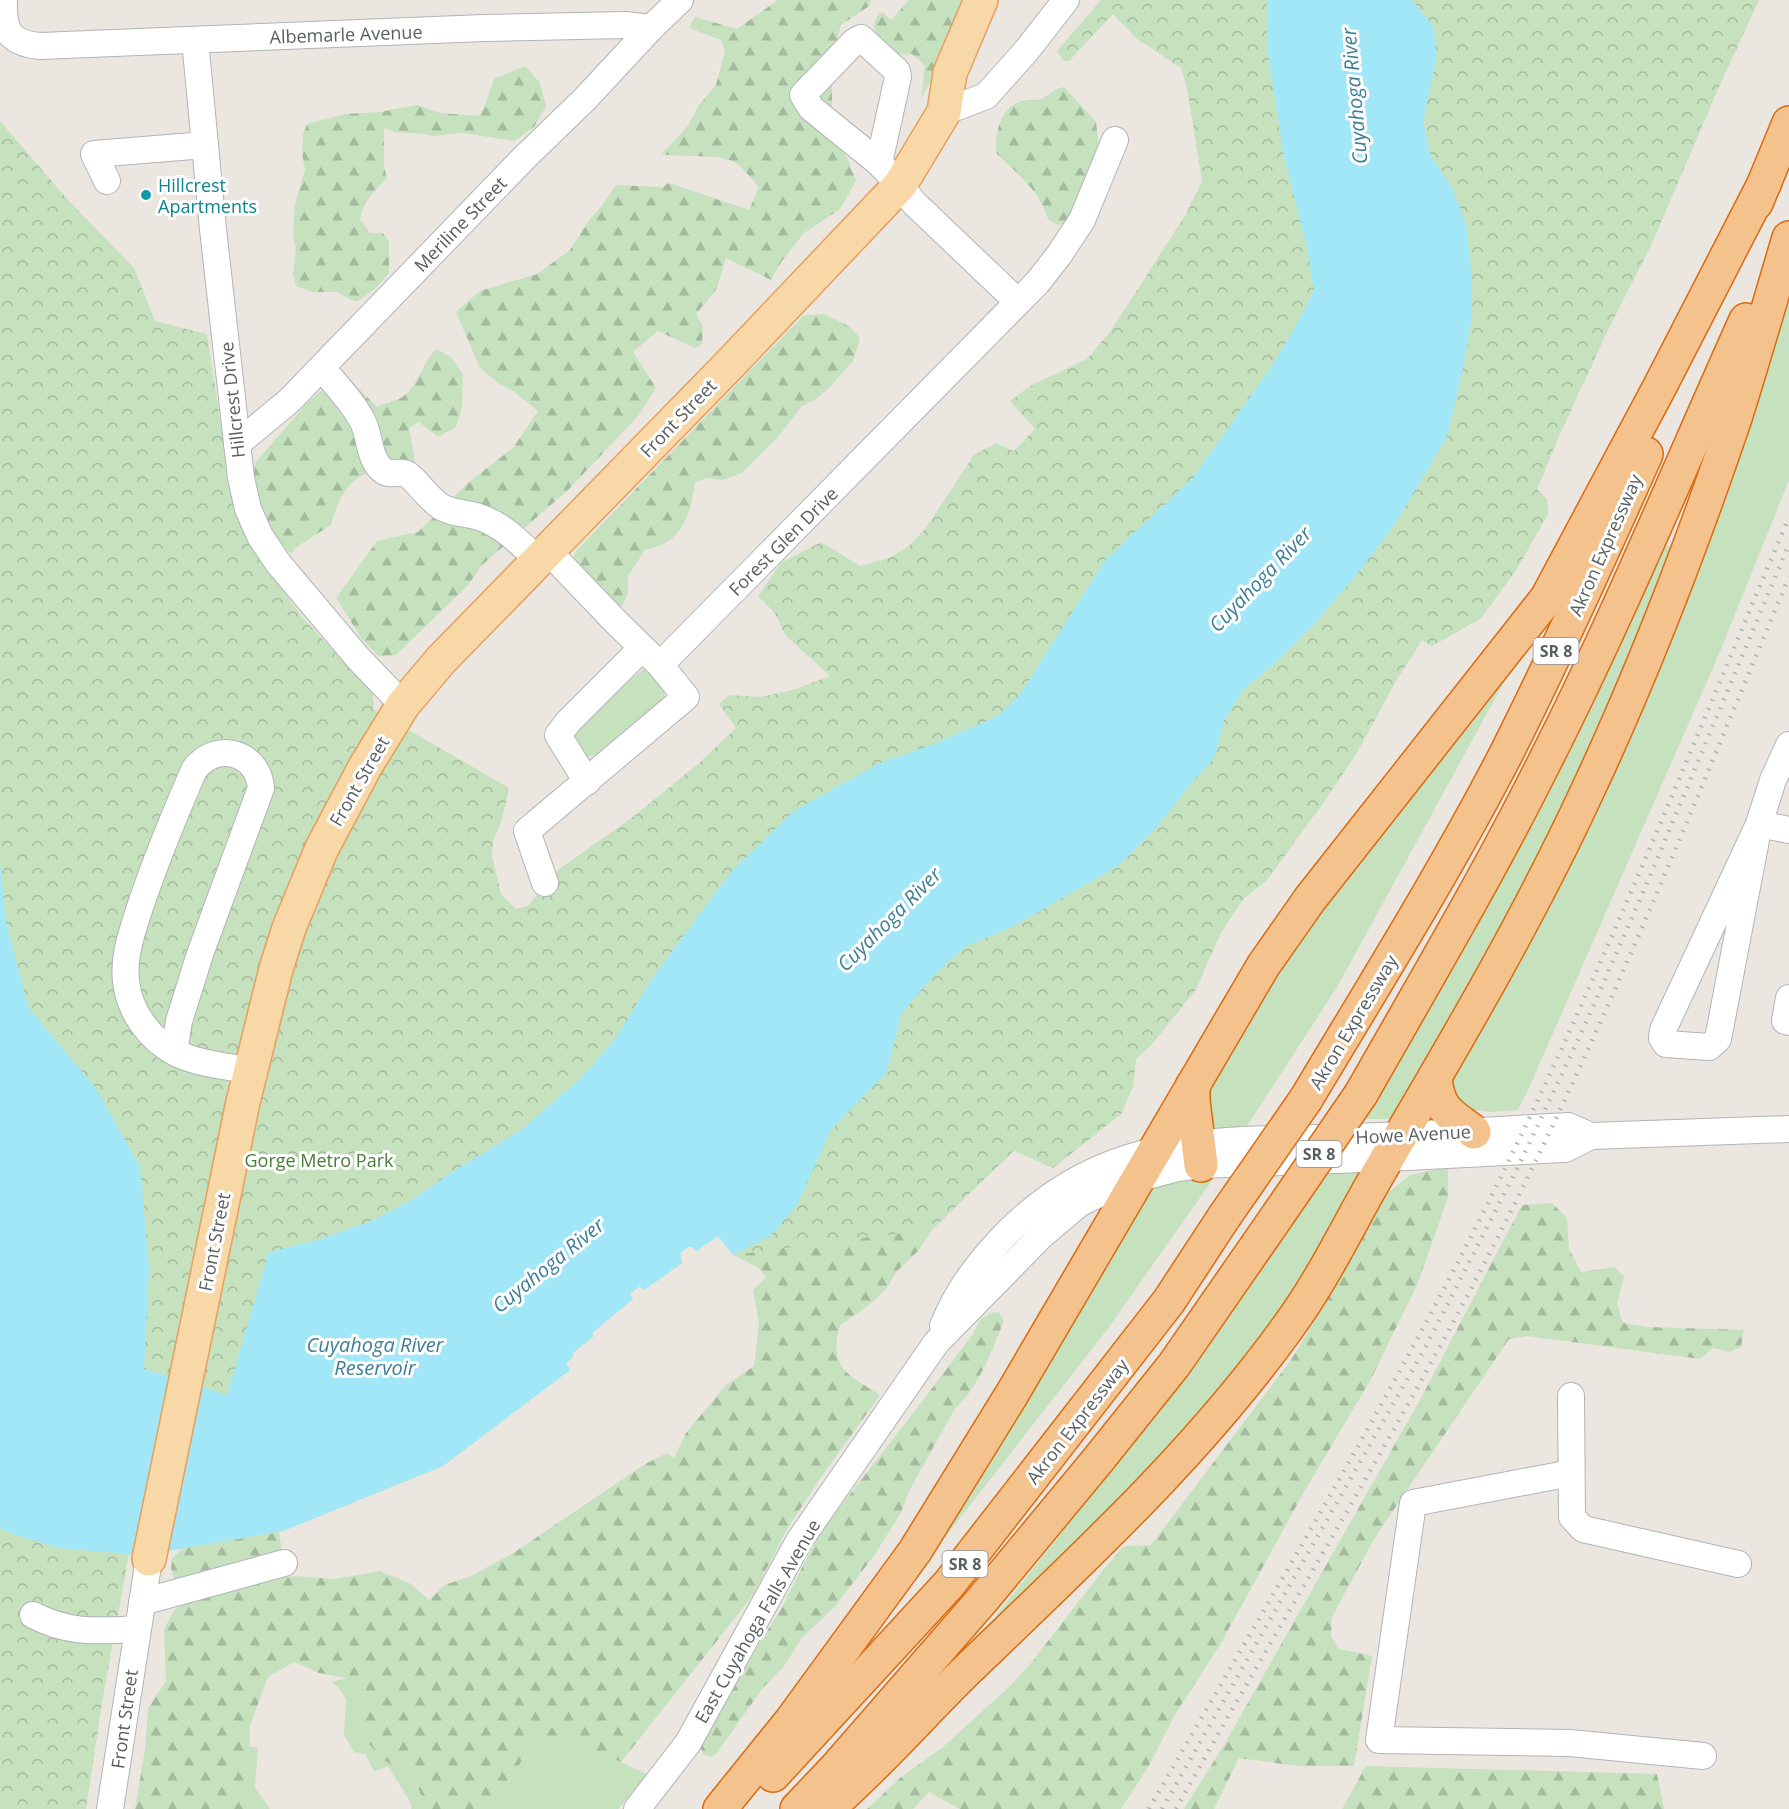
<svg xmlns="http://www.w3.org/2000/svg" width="1789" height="1809" viewBox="0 0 1789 1809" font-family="'Open Sans',sans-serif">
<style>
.grass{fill:#c6e1bd}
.forest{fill:url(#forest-firs)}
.park{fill:url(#park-crowns)}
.water{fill:#a2e7f8}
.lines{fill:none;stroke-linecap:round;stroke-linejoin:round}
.minor-casing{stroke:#b1b4b7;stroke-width:28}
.major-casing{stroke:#e69f5e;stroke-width:36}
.highway-casing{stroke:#da6b10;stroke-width:36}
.minor{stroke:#fff;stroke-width:26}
.major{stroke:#f8d8a7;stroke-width:33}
.highway{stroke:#f4c28d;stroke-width:33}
.rail{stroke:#afb0b0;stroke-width:4.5;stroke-dasharray:1.5 8;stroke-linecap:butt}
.highway-bridge-casing{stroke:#da6b10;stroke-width:36;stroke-linecap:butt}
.highway-bridge{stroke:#f4c28d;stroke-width:33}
.culture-dot{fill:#0f9aa8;stroke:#fff;stroke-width:2}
.labels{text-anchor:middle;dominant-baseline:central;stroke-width:6;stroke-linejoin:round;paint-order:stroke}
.shield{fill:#fff;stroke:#8b8e90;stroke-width:1.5}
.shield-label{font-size:16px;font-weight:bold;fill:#595e60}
.street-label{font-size:18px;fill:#595e60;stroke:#fff}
.culture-label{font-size:18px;fill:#0d838f;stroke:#fff;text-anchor:start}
.park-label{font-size:18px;fill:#467e39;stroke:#fff}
.water-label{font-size:20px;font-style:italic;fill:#3d7e97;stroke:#fff}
</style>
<defs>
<pattern id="forest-firs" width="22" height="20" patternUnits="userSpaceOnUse" patternTransform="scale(1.5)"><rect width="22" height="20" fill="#c6e1bd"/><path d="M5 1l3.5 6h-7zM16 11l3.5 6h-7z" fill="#a4ba9d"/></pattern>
<pattern id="park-crowns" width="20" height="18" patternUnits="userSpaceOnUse" patternTransform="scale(1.5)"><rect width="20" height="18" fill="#c6e1bd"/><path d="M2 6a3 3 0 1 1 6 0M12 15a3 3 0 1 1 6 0" fill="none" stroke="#a4ba9d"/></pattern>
</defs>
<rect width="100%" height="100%" fill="#ebe6e0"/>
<g class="grass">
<polygon points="1789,289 1789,480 1719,654 1529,1088 1518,1110 1489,1112 1457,1107 1449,1091 1455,1060"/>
<polygon points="1664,545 1674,548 1611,706 1509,918 1395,1119 1359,1119"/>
<path d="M644 669C657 673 666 686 664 699L602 751C589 760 585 756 574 748L572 728 590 716 637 674Z"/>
<polygon points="1500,671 1508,675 1337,987 1245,1129 1205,1130 1204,1088 1277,961"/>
<polygon points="1363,1168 1316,1264 1220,1400 995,1633 988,1626 1104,1479 1224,1317 1327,1169"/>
<polygon points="1218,1172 1109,1327 928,1559 1147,1188"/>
<polygon points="346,1678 360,1702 354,1719 360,1735 373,1748 379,1757 412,1776 428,1809 411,1809 411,1803 388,1766 374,1771 365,1754 354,1752 344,1735 346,1699 339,1688 332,1682"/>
<polygon points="537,1735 574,1740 649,1775 618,1809 493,1809"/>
<polygon points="249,1746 258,1748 255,1788 270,1809 247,1809"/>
</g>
<g class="forest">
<path d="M778 0H871L869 6 841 25 832 60V133L848 160 856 181 840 209 804 233 781 262 771 280 726 258 716 290 696 314 703 326 702 344 695 348 658 331 633 352 656 388 638 416 568 490 482 565 468 585 396 655 379 656 362 639 336 598 377 541 418 532 468 483 513 448 538 411 513 391 498 383 480 368 456 312 480 291 537 274 570 250 590 219 601 207 616 185 662 187 669 183 749 210 759 187C752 179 744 169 736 163 721 153 680 158 662 154L687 127 699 105 716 85 725 51 721 40 689 28 695 17 737 29Z"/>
<path d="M909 0H967L941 64 921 98 925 66 912 54C907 54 901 55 897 54 880 49 865 24 882 12L891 20Z"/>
<path d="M525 66 540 83 546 106 534 127 514 141 463 133 432 136 426 134 395 132 384 128V165L387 179C374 190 363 203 360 219L370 233H383L389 242V273L376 288 358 301H354L336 292H312L296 286 293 274 296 248 293 235 295 204 305 170 302 152 303 135 307 124 346 114 380 112 417 105 440 113 479 116 485 105 494 79Z"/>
<path d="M1064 87 1096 122 1099 147 1070 218 1065 225 1056 224 1048 219C1040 191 1017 173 996 153 995 135 999 110 1019 102 1026 99 1036 102 1043 98 1051 94 1054 89 1064 87Z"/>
<path d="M1714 98 1652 243 1604 338 1559 436 1537 489 1547 500 1548 514 1516 570 1481 618 1432 646 1422 640 1397 679 1356 754 1323 803 1266 881 1243 899 1220 934 1196 989 1152 1044 1136 1059 1133 1086 1121 1114 1053 1168 1014 1151 933 1228 918 1251 897 1271 887 1288 868 1306 840 1325C828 1369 848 1374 880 1395L819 1480 787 1529 753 1595 621 1762 574 1740 537 1735 493 1809H428L412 1776 378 1757 373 1748 360 1735 354 1719 360 1702 346 1678 319 1673 294 1662 268 1677 250 1726 247 1809H135L145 1749 148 1708 166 1681 164 1629 174 1610 192 1599 228 1588 294 1576 336 1579 380 1571 411 1584 429 1600 445 1585 471 1576 515 1552 645 1464 667 1453 674 1458 686 1433 726 1385 754 1366 759 1323 753 1290 766 1278 759 1268 733 1255 770 1236Z"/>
<path d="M824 314 849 326 860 338 853 361 830 387 816 399 802 406 777 438 742 473 723 480 706 478 695 483C690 517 682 543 645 550L628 576V594L621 608 607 599 572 561 576 551 803 316Z"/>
<path d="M436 349 451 357 463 374 462 407 456 427 438 437 419 422 409 428 415 461 412 471C399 472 385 470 373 472 347 476 337 504 331 525L295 548 292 554 282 548 267 522 253 484 255 463 306 404 342 372 377 407C385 403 397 401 404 396 419 384 423 362 436 349Z"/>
<polygon points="1448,1167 1448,1197 1418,1283 1370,1381 1304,1492 1221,1643 1176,1713 1148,1767 1121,1809 960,1809 929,1792 913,1809 867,1809 900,1778 943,1747 1009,1687 1031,1663 1104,1569 1124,1546 1151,1545 1291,1360 1326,1302 1384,1196 1410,1175"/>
<polygon points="1552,1203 1567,1218 1569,1249 1581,1272 1615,1267 1624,1277 1617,1304 1623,1323 1647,1327 1744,1330 1741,1347 1730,1352 1713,1348 1700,1359 1527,1336 1509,1339 1374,1539 1332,1617 1331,1636 1339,1649 1372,1656 1354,1766 1297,1766 1239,1758 1214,1809 1184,1809 1224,1745 1420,1400 1522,1205"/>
<path d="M999 1312 1004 1321C991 1352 979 1387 954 1410L908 1493 901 1513 873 1557 836 1605 802 1638 784 1666 762 1689 716 1754 711 1757 703 1755 701 1748 727 1695 781 1609 819 1534 921 1403 972 1335 981 1319 991 1313Z"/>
<polygon points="279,1532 283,1559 174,1579 171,1568 172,1558 184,1548"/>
<polygon points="1366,1766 1657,1774 1664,1809 1342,1809"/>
</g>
<polygon class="park" points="1101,0 1759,0 1714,98 1652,243 1604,338 1559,436 1537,489 1547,500 1548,514 1516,570 1481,618 1432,646 1422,640 1397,679 1356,754 1323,803 1266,881 1243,899 1220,934 1196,989 1152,1044 1136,1059 1133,1086 1121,1114 1053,1168 1014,1150 933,1229 733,1255 718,1236 696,1251 693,1247 688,1247 680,1253 682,1263 644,1290 640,1286 630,1294 633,1299 592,1333 594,1336 574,1352 572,1358 566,1363 570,1370 443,1466 283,1531 184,1548 129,1554 103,1697 86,1809 0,1809 0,121 68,200 134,268 155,321 207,334 233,503 252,547 302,617 373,694 374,710 509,788 501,823 493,841 492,856 501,894 516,909 528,906 555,872 633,817 699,763 736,728 719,704 729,695 761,697 796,689 830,676 785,635 775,613 758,596 781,563 821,542 860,566 889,558 909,546 926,528 974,455 996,443 1014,451 1035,429 1010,401 1030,386 1087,359 1110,332 1186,214 1202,181 1187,88 1181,68 1136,38 1113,14 1069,61 1064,61 1057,51"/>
<polygon class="water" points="1267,0 1411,0 1432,24 1437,55 1423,122 1430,155 1452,188 1466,225 1471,271 1471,323 1462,373 1447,437 1393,527 1358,573 1317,621 1275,663 1243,690 1224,720 1215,757 1194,780 1156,828 1118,866 1012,927 966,946 932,977 902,1013 886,1073 831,1130 796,1207 770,1236 733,1255 718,1236 696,1251 693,1247 688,1247 680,1253 682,1263 644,1290 640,1286 630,1294 633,1299 592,1333 594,1336 574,1352 572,1358 566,1363 570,1370 443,1466 283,1531 174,1550 129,1554 59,1548 9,1533 0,1528 0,864 6,922 28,1007 97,1090 140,1167 149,1268 144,1369 227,1395 269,1252 318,1240 369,1222 412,1200 449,1174 521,1130 581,1078 616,1038 653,977 732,871 794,811 880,763 934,744 998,716 1021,693 1106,559 1192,479 1270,369 1294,329 1314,291 1307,248 1283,152 1267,46"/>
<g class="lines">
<defs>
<g id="minor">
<path d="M4 0C3 30 8 43 40 46L484 28 625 25 651 28"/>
<polyline points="195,40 213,229 241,478 248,509 260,536 278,563 358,658 403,705"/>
<polyline points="944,112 986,96 1027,50 1066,0"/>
<polyline points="879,163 811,108 803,95 854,42 861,38 897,71 898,77 879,163 900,185 914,203 1018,302"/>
<polyline points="107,181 94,154 205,145"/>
<path d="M322 368C336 385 353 402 363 422 371 438 368 461 385 472 392 476 400 470 407 474 419 483 427 497 440 506 450 513 467 513 479 517 503 525 520 543 538 560"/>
<polyline points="237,444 289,401 524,158 585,99 651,28 680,0"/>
<polyline points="547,550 615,621 660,665 1037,283 1059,255 1082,220 1115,140"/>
<polyline points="587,782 558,735 568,722 642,648"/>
<polyline points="1759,824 1718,1039 1709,1047 1666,1044 1662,1038 1663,1030 1759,824 1773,780 1789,745"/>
<polyline points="1759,824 1789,830"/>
<polyline points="545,883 527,831 686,697 660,665"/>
<polyline points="1789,998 1785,1021 1789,1022"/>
<path d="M174 1052 179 1021 200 954 261 788C258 752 216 740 194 770 174 816 155 862 139 910 132 933 123 956 126 981 129 1011 149 1039 176 1053 199 1064 226 1066 251 1071"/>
<path d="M943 1326C957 1290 980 1261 1007 1233 1109 1130 1217 1142 1350 1137 1422 1135 1495 1130 1568 1126L1591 1136"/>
<polyline points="1571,1396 1572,1517 1583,1529 1738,1564"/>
<polyline points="1571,1473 1413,1503 1379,1740 1570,1743 1703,1756"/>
<polyline points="142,1602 284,1563"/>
<path d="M33 1615C69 1634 98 1631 137 1629"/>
<polyline points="110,1809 149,1559"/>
<polyline points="637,1809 688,1743 799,1541 936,1343 1042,1235 1080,1203 1114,1187 1140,1178 1178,1168 1201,1165 1387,1158 1565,1149 1591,1136 1789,1129"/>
</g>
<polyline id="major" points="149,1559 243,1102 276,969 289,928 322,848 365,767 403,705 441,660 730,364 900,185 944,112 950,73 981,0"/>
<g id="highway">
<polyline points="1756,203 1789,123"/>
<path d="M1435 1079C1439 1111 1449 1113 1474 1132"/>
<polyline points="1193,1085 1193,1101 1201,1165"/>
<path d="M1361 1094C1423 985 1487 877 1543 765 1617 620 1679 469 1746 320"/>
<path d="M1306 1099C1374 985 1445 872 1506 754 1556 655 1601 555 1646 454"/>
<polyline points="773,1775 949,1584 1169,1301 1224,1217"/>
<polyline points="720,1809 791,1721 915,1551 1012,1394 1263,966 1310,899 1547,598 1658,390 1765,182"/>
<polyline points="797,1809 835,1769 983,1599 1098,1460 1174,1365 1278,1215"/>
<path d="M827 1809C877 1766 920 1716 967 1670 1080 1561 1196 1455 1288 1327 1327 1274 1354 1213 1388 1157 1458 1038 1528 919 1586 794 1643 673 1692 545 1735 418 1754 358 1771 298 1789 238"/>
</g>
</defs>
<use href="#minor" class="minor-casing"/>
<use href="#major" class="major-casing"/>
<use href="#highway" class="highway-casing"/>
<use href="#minor" class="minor"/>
<use href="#major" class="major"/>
<use href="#highway" class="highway"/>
<g class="rail">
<path d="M1149 1809C1264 1608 1385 1409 1489 1201 1600 978 1692 746 1789 517"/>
<polyline points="1162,1809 1424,1350 1520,1163 1584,1027 1648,881 1789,544"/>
<path d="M1176 1809C1287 1609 1409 1415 1511 1211 1615 1004 1700 789 1789 577"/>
</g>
<defs>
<g id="highway-bridge">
<polyline points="1278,1215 1361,1094"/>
<polyline points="1224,1217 1306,1099"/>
</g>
</defs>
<use href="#highway-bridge" class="highway-bridge-casing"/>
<use href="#highway-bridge" class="highway-bridge"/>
</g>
<circle class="culture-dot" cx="146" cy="195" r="6"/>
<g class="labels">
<g class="shield">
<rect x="1533.5" y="638" width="45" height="26" rx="4.5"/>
<rect x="1296.5" y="1141" width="45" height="26" rx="4.5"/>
<rect x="942.5" y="1551" width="45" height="26" rx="4.5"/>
</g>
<g class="shield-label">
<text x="1556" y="651">SR 8</text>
<text x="1319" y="1154">SR 8</text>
<text x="965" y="1564">SR 8</text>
</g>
<g class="street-label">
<text transform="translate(346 34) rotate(-2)">Albemarle Avenue</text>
<text transform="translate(460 224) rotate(-46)">Meriline Street</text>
<text transform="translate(232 400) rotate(-96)">Hillcrest Drive</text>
<text transform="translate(678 418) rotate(-46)">Front Street</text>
<text transform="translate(783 541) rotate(-45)">Forest Glen Drive</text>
<text transform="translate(1605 545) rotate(-66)">Akron Expressway</text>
<text transform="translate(359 781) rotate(-60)">Front Street</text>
<text transform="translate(1353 1022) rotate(-59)">Akron Expressway</text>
<text transform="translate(1413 1134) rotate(-3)">Howe Avenue</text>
<text transform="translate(214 1242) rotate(-79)">Front Street</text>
<text transform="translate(1077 1421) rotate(-52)">Akron Expressway</text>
<text transform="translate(757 1621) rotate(-60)">East Cuyahoga Falls Avenue</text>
<text transform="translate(124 1719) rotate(-82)">Front Street</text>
</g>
<g class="culture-label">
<text x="158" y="185">Hillcrest<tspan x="158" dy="21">Apartments</tspan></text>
</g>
<g class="park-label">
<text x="319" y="1160">Gorge Metro Park</text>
</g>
<g class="water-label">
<text transform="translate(1354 96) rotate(-95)">Cuyahoga River</text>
<text transform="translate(1260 579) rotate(-46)">Cuyahoga River</text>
<text transform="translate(889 919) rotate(-45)">Cuyahoga River</text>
<text transform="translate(548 1265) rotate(-39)">Cuyahoga River</text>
<text x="375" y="1344">Cuyahoga River<tspan x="375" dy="23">Reservoir</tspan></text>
</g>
</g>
</svg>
